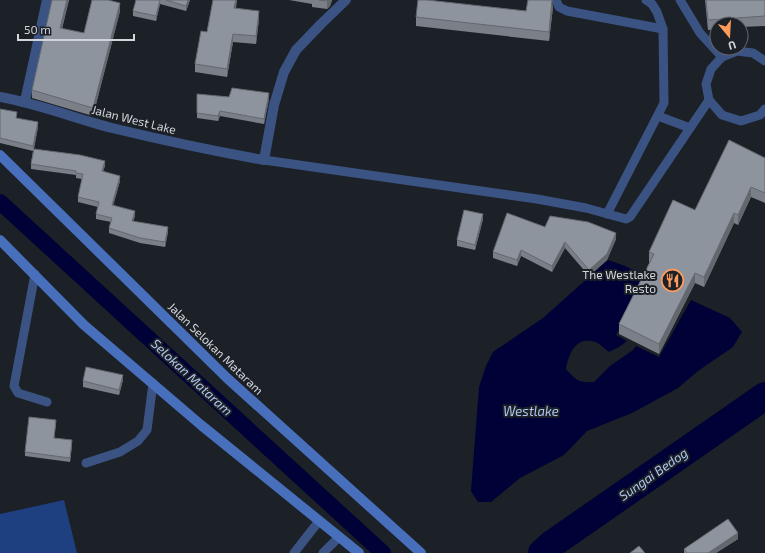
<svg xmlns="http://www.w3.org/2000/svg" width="765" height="553" viewBox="0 0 765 553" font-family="'Exo 2',sans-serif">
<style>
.green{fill:#1e3f80}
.water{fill:#000136}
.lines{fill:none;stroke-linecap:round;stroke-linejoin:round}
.canal{stroke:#000136;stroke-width:16}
.river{stroke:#000136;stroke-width:28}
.lane{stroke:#3a5383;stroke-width:9}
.street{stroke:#3a5383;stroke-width:10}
.secondary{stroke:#476fbc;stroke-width:10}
.wall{fill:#7a7f88}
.shaded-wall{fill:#63686f}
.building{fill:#8e949e;stroke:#63686f}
.labels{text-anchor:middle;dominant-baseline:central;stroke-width:4;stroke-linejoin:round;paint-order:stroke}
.street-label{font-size:12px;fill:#d2d5da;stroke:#1c2027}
.poi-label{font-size:12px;fill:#d2d5da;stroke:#1c2027;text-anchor:end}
.water-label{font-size:13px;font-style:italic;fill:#b0c7f0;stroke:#1c2027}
</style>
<rect width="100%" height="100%" fill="#1c2027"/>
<polygon class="green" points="64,500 77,553 0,553 0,514"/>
<path class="water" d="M608 260 625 266 646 276 616 335 627 341 619 347 609 352C605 349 600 344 596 342 576 336 569 352 566 369 576 380 578 383 594 382L610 366 633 350 636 346 659 357 691 300 730 318 742 332 733 347 698 371 678 388 632 413 587 431 564 455 520 478 491 502H478L471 491 479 387 486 366 493 352 543 318Z"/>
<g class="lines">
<polyline class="canal" points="0,202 383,553"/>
<polyline class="river" points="542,553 552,544 765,396"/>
<g class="lane">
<polyline points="556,0 559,7 567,11 663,29"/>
<polyline points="680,0 700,33 722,57"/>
<polyline points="765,61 753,53 737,51 722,57 711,69 706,84 709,100 722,115 741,121 760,115 765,109"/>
<polyline points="658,116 690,128"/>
<polyline points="264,160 537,199 586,208 626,219 630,217 709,100"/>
<polyline points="607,214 664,103 663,29 657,12 652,4 646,0"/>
<polyline points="35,274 14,386 18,393 47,402"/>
<polyline points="86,463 120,452 138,441 147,430 153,383"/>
<polyline points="294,553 319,521"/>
<polyline points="323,553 339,537"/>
</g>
<g class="street">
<path d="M0 97C39 104 74 118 112 128 162 140 213 151 264 160L274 105 284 72 296 50 321 24 346 0"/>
<polyline points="25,101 47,0"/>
</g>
<g class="secondary">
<polyline points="0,155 227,378 421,553"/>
<polyline points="0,240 84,325 201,425 359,553"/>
</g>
</g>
<g class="wall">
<polygon points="52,0 69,0 62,29 84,33 120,11 93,116 32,98 32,90"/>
<polygon points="136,0 190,0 186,11 160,4 156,21 133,16 133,11"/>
<polygon points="213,0 237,0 236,8 259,19 256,44 233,42 227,77 195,72 195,64 207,32"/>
<polygon points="289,0 332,0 330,6 327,9 312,7 312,4"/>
<polygon points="705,0 765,0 765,26 741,27 741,24 717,24 717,29 708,30"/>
<polygon points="553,7 549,41 416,26 416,17 526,11"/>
<polygon points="197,94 229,97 269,99 264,124 220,116 218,121 197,118"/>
<polygon points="0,109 17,118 38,127 34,149 105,166 103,171 120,181 113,205 135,216 133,221 168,232 165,247 140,243 109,233 109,228 111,222 96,219 96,214 98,207 78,202 78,197 82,179 76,178 76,175 31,169 31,164 33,151 0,143"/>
<polygon points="765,158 765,203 751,197 738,225 734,223 704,287 695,283 659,354 619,334 619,324 650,262 649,262 649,252 695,210"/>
<polygon points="483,219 475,250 457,246 457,240"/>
<polygon points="545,227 616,239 607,260 589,276 565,248 552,272 521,256 517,266 493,258 493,252"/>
<polygon points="123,380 119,395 83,387 83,381"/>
<polygon points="56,424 54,438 72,445 70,462 25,456 25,452"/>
<polygon points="738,539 716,553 684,553 684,549"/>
</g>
<g class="shaded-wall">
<polygon points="67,0 69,0 60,36 60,28"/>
<polygon points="160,0 160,4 156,21 156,16"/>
<polygon points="188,0 190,0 186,11 186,6"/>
<polygon points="236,0 237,0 234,16 234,8"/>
<polygon points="328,0 332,0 330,6 327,9 327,1"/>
<polygon points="552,0 553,7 549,41 549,32"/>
<polygon points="120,3 120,11 93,116 93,108"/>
<polygon points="259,11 259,19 256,44 256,36"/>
<polygon points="233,34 233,42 227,77 227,69"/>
<polygon points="269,93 269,99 264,124 264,119"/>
<polygon points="220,111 220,116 218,121 218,116"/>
<polygon points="38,122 38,127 33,151 33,146"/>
<polygon points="105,161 105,166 102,176 102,171"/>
<polygon points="120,176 120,181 112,210 112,205"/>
<polygon points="751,187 751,197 738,225 738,215"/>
<polygon points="135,211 135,216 132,226 132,221"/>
<polygon points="734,213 734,223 704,287 704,277"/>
<polygon points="483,214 483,219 475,250 475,245"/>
<polygon points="168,227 168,232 165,247 165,242"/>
<polygon points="616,233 616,239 607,260 589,276 589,270"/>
<polygon points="565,242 565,248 552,272 552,266"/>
<polygon points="521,250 521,256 517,266 517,260"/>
<polygon points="695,273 695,283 659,354 659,344"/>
<polygon points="123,375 123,380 119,395 119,390"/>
<polygon points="72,440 72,445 70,462 70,458"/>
<polygon points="738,533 738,539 716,553 708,553"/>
</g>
<g class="building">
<polygon points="52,0 67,0 60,28 84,33 92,0 108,0 120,3 93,108 32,90"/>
<polygon points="136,0 160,0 156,16 133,11"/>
<polygon points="166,0 188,0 186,6"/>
<polygon points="213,0 236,0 234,8 259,11 256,36 233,34 227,69 195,64 201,31 207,32"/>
<polygon points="319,0 328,0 327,1"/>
<polygon points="418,0 427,0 526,11 528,0 552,0 549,32 416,17"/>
<polygon points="706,0 765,0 765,16 708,20"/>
<polygon points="232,88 269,93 264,119 220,111 218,116 197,113 197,94 229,97"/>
<polygon points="0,109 17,112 16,118 38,122 33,146 0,138"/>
<polygon points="729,140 765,158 765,193 751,187 738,215 734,213 704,277 695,273 659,344 619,324 654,254 649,252 673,200 695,210"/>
<polygon points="34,149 80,155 105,161 102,171 120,176 112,205 135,211 132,221 168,227 165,242 140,238 109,228 112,218 96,214 99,202 78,197 83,174 76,173 76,171 31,164"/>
<polygon points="464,210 483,214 475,245 457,240"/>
<polygon points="507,213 545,227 550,216 588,222 616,233 607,254 589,270 565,242 552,266 521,250 517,260 493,252"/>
<polygon points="86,367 123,375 119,390 83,381"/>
<polygon points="29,417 56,420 54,438 72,440 70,458 25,452"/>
<polygon points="728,519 738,533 708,553 687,553 684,549"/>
<polygon points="639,546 645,553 630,553"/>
</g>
<defs>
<symbol id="restaurant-ring" viewBox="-11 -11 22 22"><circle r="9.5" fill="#1c2027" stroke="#ff9b5a" stroke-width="1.5"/><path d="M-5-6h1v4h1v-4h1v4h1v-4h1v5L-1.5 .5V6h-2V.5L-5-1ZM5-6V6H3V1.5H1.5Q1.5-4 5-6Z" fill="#ff9b5a"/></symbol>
</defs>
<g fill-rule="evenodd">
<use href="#restaurant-ring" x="660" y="268" width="25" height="25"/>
</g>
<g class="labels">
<g class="street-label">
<text transform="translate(134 119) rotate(14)">Jalan West Lake</text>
<text transform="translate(216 348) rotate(44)">Jalan Selokan Mataram</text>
</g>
<g class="poi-label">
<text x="656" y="274">The Westlake<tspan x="656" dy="14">Resto</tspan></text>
</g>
<g class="water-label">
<text transform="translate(192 377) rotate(43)">Selokan Mataram</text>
<text x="531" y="411">Westlake</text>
<text transform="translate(653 474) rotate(-35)">Sungai Bedog</text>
</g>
</g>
<g transform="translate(729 36) rotate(162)"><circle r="19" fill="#1c2027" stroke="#65686f"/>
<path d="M0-3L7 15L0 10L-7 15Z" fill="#ff9b5a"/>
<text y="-6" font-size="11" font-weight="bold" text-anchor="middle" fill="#d2d5da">U</text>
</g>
<path d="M18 34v6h116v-6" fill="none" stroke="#d2d5da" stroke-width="2"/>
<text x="24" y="34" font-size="12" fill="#d2d5da" stroke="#1c2027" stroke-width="3" paint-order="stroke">50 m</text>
</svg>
